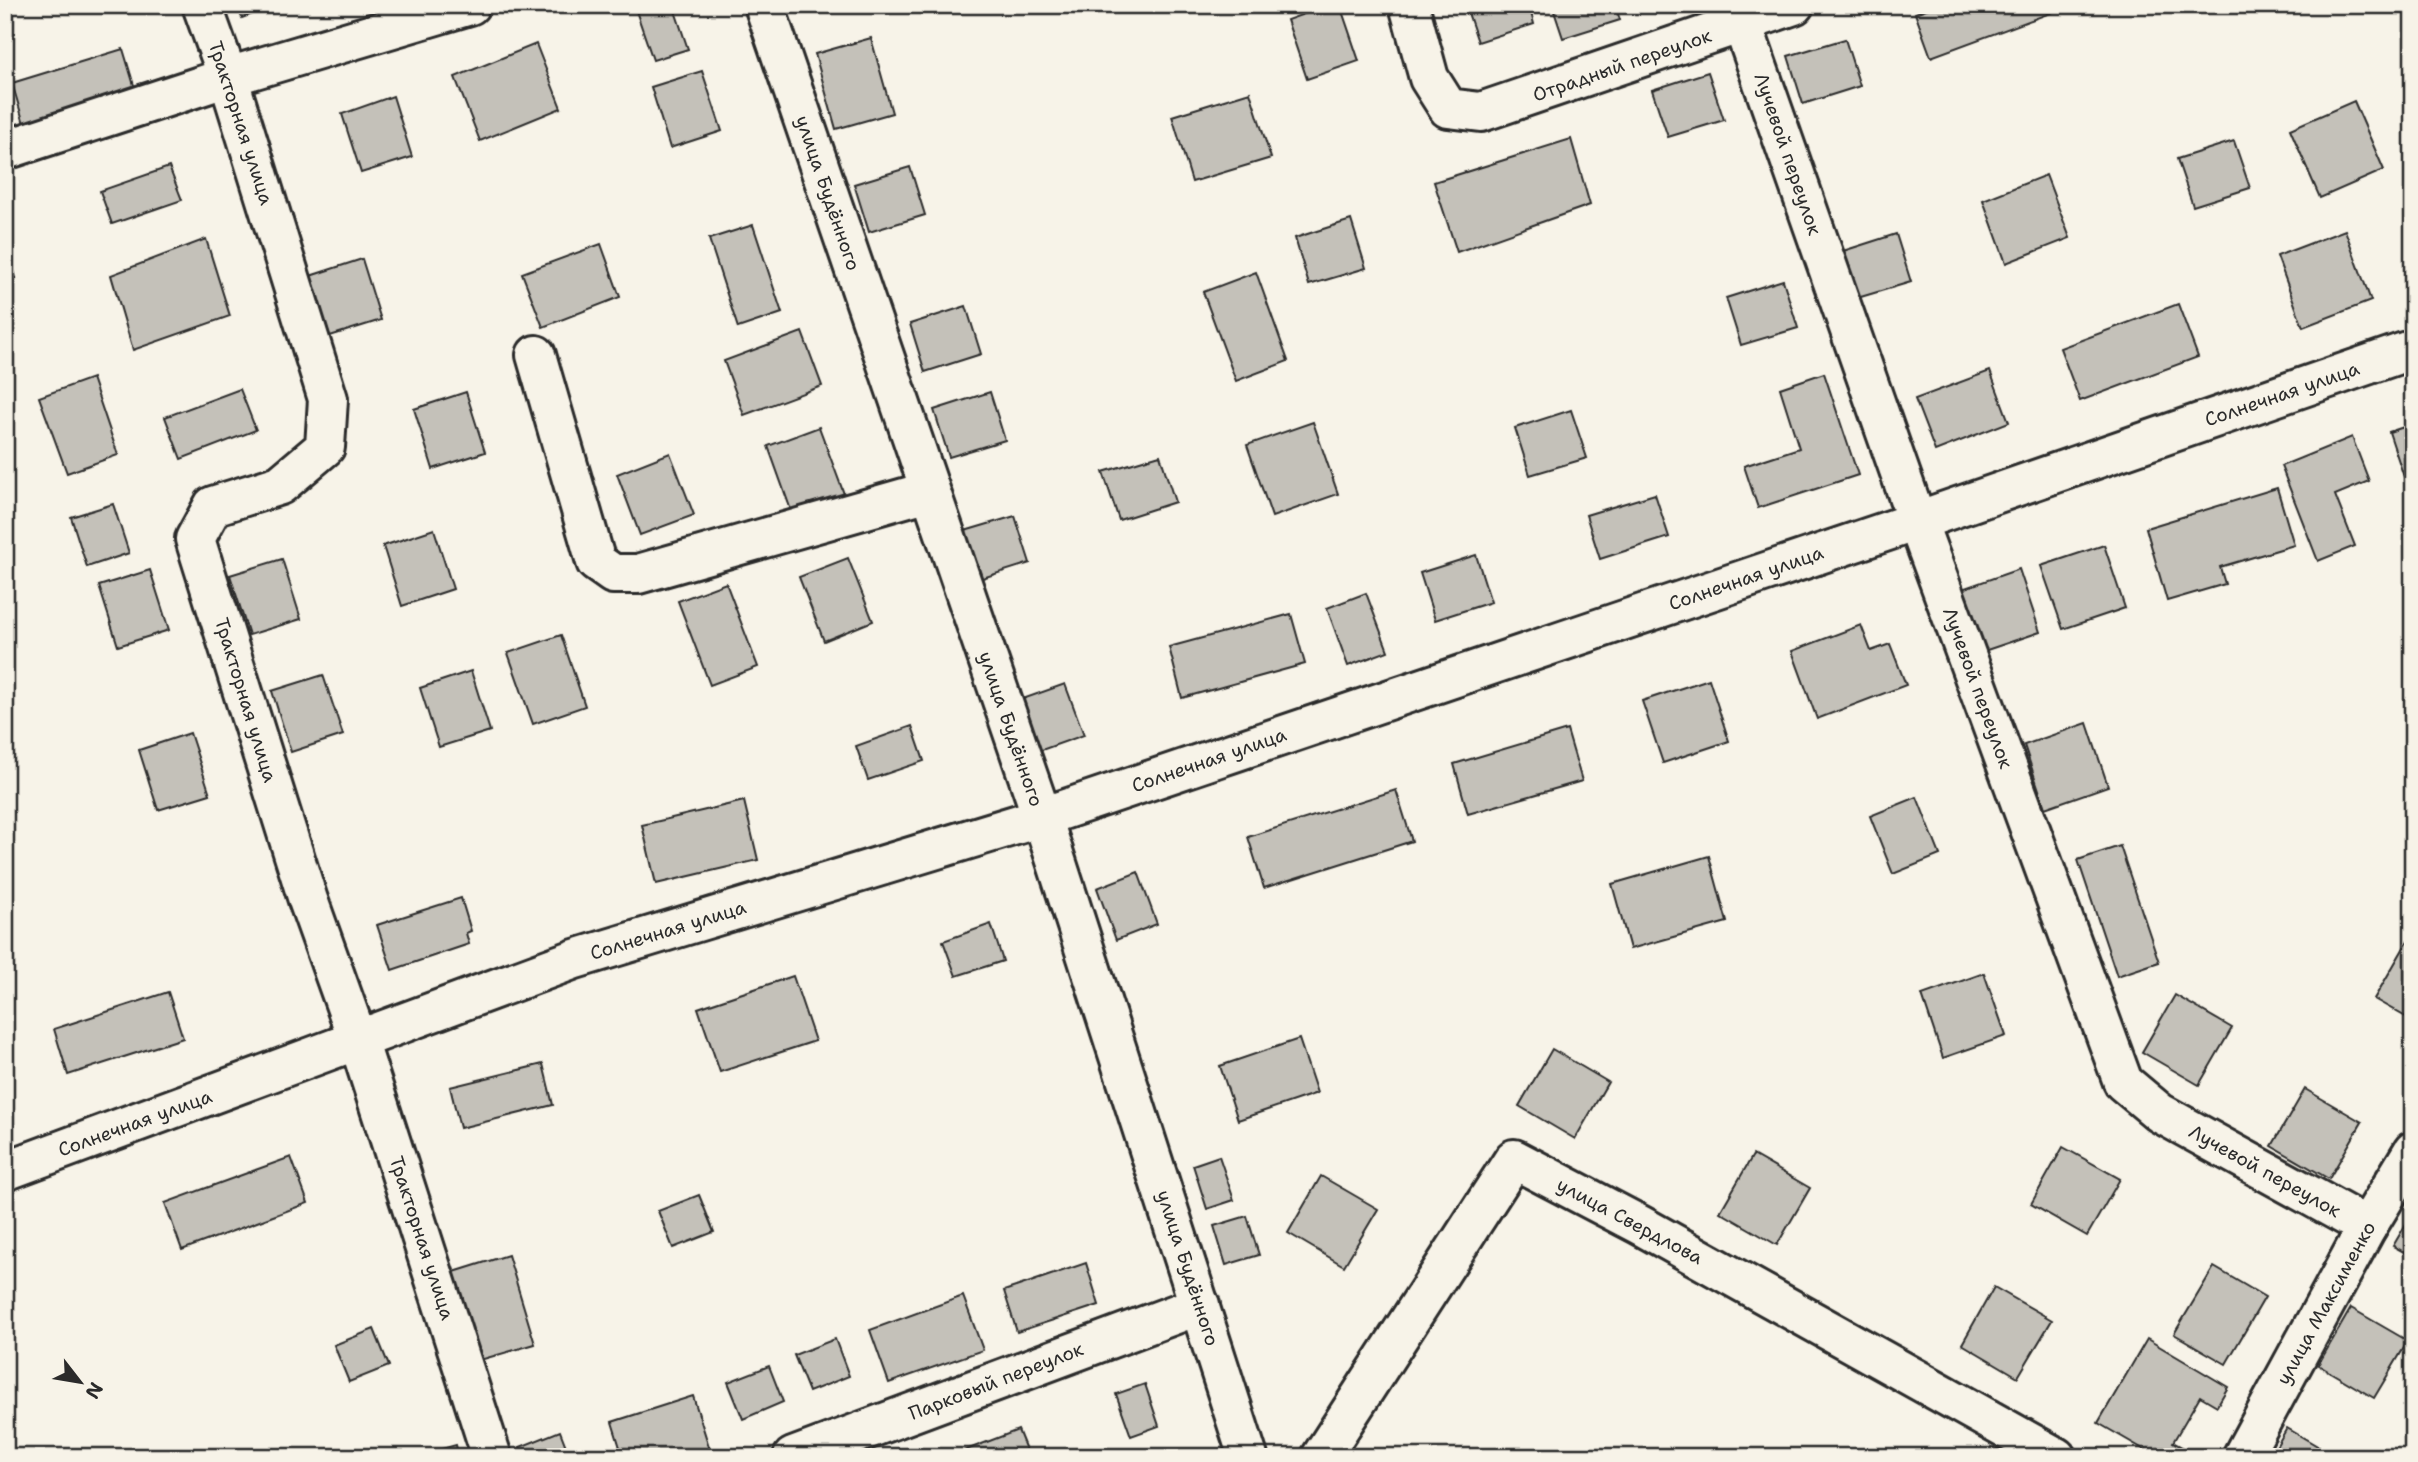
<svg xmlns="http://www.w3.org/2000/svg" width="2418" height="1462" viewBox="0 0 2418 1462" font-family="'Shantell Sans',sans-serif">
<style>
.building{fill:#c4c1b9;stroke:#2b2b2b;stroke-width:2}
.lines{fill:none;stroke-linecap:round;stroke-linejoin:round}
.minor-casing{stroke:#2b2b2b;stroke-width:44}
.minor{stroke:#f7f3e8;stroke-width:38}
.labels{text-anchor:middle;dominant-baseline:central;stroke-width:6;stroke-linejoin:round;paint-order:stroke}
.street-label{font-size:19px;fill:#2b2b2b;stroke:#f7f3e8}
</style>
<rect width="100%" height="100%" fill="#f7f3e8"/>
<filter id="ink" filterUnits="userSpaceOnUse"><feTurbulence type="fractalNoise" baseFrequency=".0143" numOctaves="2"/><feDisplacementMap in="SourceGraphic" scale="14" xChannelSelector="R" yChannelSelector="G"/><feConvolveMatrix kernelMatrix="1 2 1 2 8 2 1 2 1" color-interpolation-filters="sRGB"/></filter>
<g filter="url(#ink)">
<g class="building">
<polygon points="237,5 278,5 242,18"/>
<polygon points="634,5 673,5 688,49 653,60"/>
<polygon points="1329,5 1340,5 1359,61 1307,79 1287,20"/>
<polygon points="1473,5 1529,5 1534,24 1478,42 1466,7"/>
<polygon points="1552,5 1615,5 1620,20 1563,38"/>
<polygon points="1937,5 2050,5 2053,12 1931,57 1915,13"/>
<polygon points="871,38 892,113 836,129 815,54"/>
<polygon points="1845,39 1860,86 1803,104 1788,56"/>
<polygon points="536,44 561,108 480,141 455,77"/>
<polygon points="123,49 136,92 25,127 12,83"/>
<polygon points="702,71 722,131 670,148 651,87"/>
<polygon points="1708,72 1724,120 1668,137 1652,90"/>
<polygon points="1250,92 1271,158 1192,182 1172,116"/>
<polygon points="393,96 412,157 361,173 342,114"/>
<polygon points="2354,101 2384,170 2320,198 2290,129"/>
<polygon points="1571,139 1590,205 1457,252 1434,182"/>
<polygon points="2234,141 2250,188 2193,206 2177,159"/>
<polygon points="169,167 182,200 112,224 100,191"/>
<polygon points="910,167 925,215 869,232 854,184"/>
<polygon points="2046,175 2070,238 2006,263 1983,200"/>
<polygon points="1351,220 1366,268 1309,285 1295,238"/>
<polygon points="753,225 782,313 738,328 709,239"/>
<polygon points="2345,230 2371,301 2303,327 2277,256"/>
<polygon points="1896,234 1911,282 1854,299 1840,252"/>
<polygon points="5,237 16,278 5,281"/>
<polygon points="206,239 230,316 133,350 111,275"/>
<polygon points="601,244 620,297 543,327 522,273"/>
<polygon points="362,259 381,320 330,336 310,276"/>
<polygon points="1256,272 1288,361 1236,381 1203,292"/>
<polygon points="1783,280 1798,328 1741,345 1726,298"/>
<polygon points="2178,304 2198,357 2080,401 2060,348"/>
<polygon points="966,306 981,354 925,372 910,324"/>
<polygon points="802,332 822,386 744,415 724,361"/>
<polygon points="1990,371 2009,422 1935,451 1915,399"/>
<polygon points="1824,373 1858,475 1758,508 1744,466 1799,448 1780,388"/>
<polygon points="92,378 118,455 67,473 39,397"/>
<polygon points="240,389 256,430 181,459 165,417"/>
<polygon points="466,392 485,452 433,469 414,409"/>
<polygon points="990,392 1005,440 949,457 934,410"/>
<polygon points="1571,410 1587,458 1530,475 1515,428"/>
<polygon points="1313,422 1338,494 1272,517 1247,445"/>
<polygon points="2413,424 2413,494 2410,495 2389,432"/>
<polygon points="819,427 844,494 792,513 768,446"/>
<polygon points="2352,437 2369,481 2335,495 2355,546 2318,561 2281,466"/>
<polygon points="670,453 694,515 640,535 617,474"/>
<polygon points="1160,455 1175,502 1119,520 1103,472"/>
<polygon points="2277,488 2294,545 2220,567 2225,584 2167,601 2146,528"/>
<polygon points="1655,494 1669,537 1600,559 1586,515"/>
<polygon points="113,504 129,553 87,567 71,517"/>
<polygon points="1015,516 1030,563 973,581 958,533"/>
<polygon points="434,529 453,589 402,606 383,546"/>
<polygon points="2104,545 2125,608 2063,629 2041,566"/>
<polygon points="1476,555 1491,602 1435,620 1420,573"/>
<polygon points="848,558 873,621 824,641 799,577"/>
<polygon points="282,559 301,619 249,635 230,575"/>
<polygon points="2019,569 2040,632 1978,653 1956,591"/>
<polygon points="150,570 169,630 118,646 99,586"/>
<polygon points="726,583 758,667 710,685 678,601"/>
<polygon points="1366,593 1388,651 1348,666 1327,608"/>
<polygon points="1291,614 1305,664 1182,698 1169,647"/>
<polygon points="1861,625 1871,651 1890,644 1906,685 1817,719 1792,651"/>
<polygon points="561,635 585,706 533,724 508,653"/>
<polygon points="471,671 490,731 439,747 420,688"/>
<polygon points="323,675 343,735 291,752 272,691"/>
<polygon points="1709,679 1729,741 1663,763 1642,701"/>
<polygon points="1065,684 1084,735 1036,752 1017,701"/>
<polygon points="2087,723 2108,786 2045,808 2024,745"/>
<polygon points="912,726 924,761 868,780 856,746"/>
<polygon points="1567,730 1582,781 1468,814 1454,764"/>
<polygon points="190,733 210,794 158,810 139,750"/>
<polygon points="1396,790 1412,841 1264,888 1248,837"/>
<polygon points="1917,797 1940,855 1893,874 1870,816"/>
<polygon points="744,801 758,860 656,884 642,825"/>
<polygon points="2120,846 2159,962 2117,976 2078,860"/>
<polygon points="1709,856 1727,922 1630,949 1612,884"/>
<polygon points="1138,872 1157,924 1116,940 1097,888"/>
<polygon points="461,898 471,931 466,933 469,944 392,970 377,925"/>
<polygon points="991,924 1003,961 956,976 943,941"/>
<polygon points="2413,932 2413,1021 2374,999"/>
<polygon points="1984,973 2006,1036 1943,1058 1922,995"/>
<polygon points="793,976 815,1041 720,1072 698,1008"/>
<polygon points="168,992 183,1038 68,1075 54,1029"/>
<polygon points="2175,995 2232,1028 2199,1085 2142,1052"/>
<polygon points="1299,1039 1317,1093 1238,1120 1220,1066"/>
<polygon points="1552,1049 1608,1082 1575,1139 1519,1106"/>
<polygon points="543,1064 553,1105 460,1128 450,1087"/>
<polygon points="2305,1089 2362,1122 2329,1179 2272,1146"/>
<polygon points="2063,1147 2120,1179 2087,1236 2031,1204"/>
<polygon points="1753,1155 1810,1188 1777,1245 1720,1212"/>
<polygon points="1219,1156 1234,1200 1207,1209 1193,1165"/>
<polygon points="291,1157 308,1203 182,1250 165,1203"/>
<polygon points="1321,1176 1378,1209 1344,1266 1288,1233"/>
<polygon points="699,1195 714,1232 673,1248 658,1211"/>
<polygon points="2413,1212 2413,1257 2393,1246"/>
<polygon points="1247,1216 1259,1255 1226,1265 1214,1226"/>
<polygon points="508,1255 535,1344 480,1360 454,1272"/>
<polygon points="1086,1263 1099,1305 1017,1332 1004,1291"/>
<polygon points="2214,1267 2265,1297 2226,1364 2174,1334"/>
<polygon points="1994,1287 2052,1320 2018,1377 1962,1344"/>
<polygon points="963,1296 983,1350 889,1383 870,1330"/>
<polygon points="2351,1308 2408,1341 2374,1398 2318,1365"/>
<polygon points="374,1329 389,1366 349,1382 334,1345"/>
<polygon points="835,1339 849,1376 809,1392 794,1355"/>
<polygon points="2147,1339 2228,1387 2217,1406 2200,1396 2173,1442 2191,1452 2188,1457 2157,1457 2098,1423"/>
<polygon points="769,1366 783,1402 743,1419 728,1382"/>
<polygon points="1145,1384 1159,1426 1131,1436 1116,1394"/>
<polygon points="693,1396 710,1450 691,1457 623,1457 612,1422"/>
<polygon points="2287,1428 2336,1457 2270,1457"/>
<polygon points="1018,1430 1029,1457 948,1457"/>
<polygon points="560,1431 570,1457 524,1457 520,1447"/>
<polygon points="456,1445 459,1457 424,1457 424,1454"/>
</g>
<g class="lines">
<defs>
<g id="minor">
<polyline points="202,5 228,77 328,399 325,447 280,485 213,506 195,539 308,900 358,1040 492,1457"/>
<polyline points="764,5 1042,817 1248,1457"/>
<polyline points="1409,5 1429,78 1448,108 1481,112 1794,5"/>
<polyline points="1742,23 1917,521 2123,1082 2160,1113 2367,1227"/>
<polyline points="5,150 228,77 470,5"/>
<polyline points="536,355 596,562 613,574 638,574 929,491"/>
<polyline points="5,1171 575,959 1042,817 1917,521 2413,349"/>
<polyline points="793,1457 1200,1305"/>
<polyline points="1321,1457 1514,1159 1640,1225 2056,1457"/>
<polyline points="2242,1457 2367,1227 2413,1151"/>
</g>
</defs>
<use href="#minor" class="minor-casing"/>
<use href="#minor" class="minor"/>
</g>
</g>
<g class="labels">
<g class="street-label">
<text transform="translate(1622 65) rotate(-19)">Отрадный переулок</text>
<text transform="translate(241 123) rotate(72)">Тракторная улица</text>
<text transform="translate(1788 154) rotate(71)">Лучевой переулок</text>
<text transform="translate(828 193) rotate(71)">улица Будённого</text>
<text transform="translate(2282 394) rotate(-19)">Солнечная улица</text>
<text transform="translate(1746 578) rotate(-19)">Солнечная улица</text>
<text transform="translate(1978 688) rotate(70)">Лучевой переулок</text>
<text transform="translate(246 700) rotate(73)">Тракторная улица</text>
<text transform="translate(1011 729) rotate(71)">улица Будённого</text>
<text transform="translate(1209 760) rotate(-19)">Солнечная улица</text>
<text transform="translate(668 930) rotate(-17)">Солнечная улица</text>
<text transform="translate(135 1123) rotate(-20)">Солнечная улица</text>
<text transform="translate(2265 1171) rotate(29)">Лучевой переулок</text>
<text transform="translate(1630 1221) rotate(28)">улица Свердлова</text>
<text transform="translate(422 1238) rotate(72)">Тракторная улица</text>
<text transform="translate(1188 1268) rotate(72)">улица Будённого</text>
<text transform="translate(2326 1303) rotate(-61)">улица Максименко</text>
<text transform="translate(996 1381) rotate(-21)">Парковый переулок</text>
</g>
</g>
<rect width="2418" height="1462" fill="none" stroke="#f7f3e8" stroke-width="28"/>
<rect x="14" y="14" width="2390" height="1434" fill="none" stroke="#2b2b2b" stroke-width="2.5" filter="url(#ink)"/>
<g transform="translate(80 1382) rotate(121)" stroke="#f7f3e8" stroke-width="5" paint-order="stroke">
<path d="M0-5L12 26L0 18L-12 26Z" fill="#2b2b2b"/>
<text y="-10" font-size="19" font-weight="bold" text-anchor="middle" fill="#2b2b2b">N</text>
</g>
</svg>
